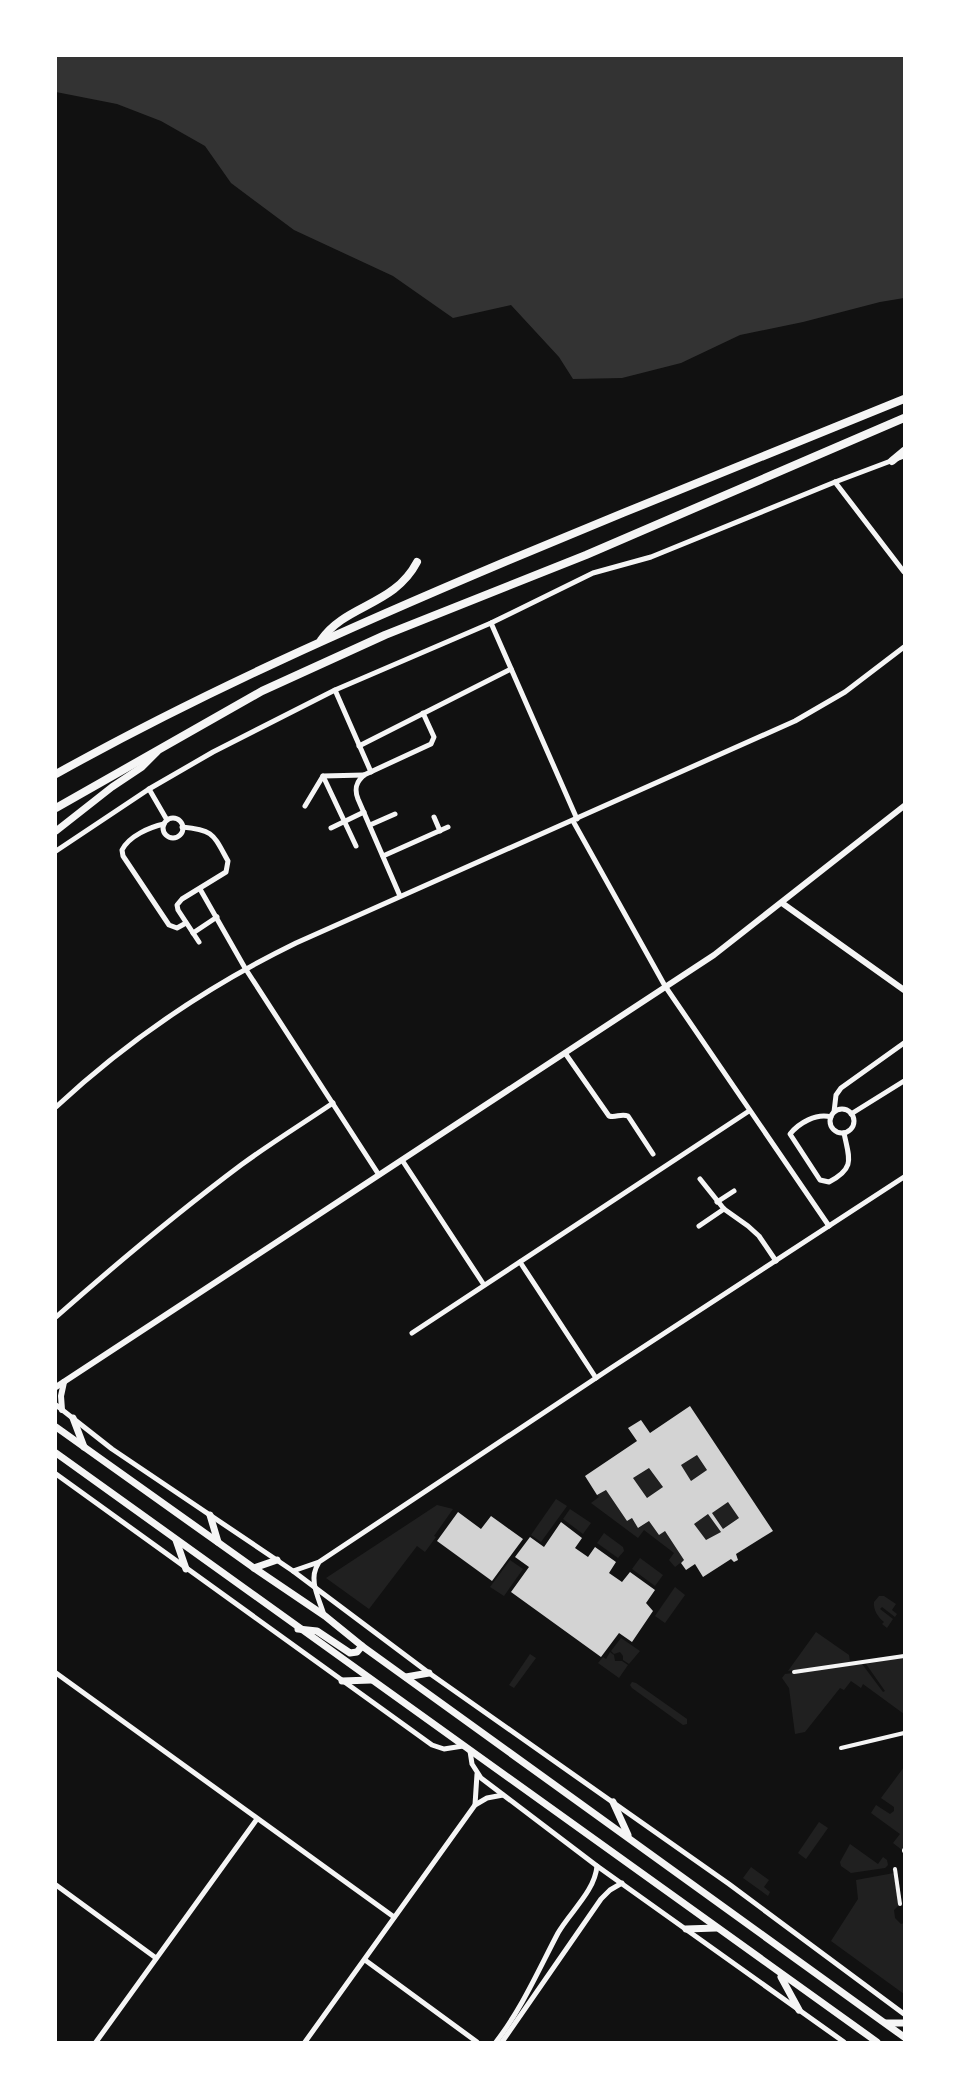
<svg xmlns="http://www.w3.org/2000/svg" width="960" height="2098" viewBox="0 0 960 2098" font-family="Cabin,sans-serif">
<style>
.green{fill:#202020}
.water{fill:#333}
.building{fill:#d3d3d3;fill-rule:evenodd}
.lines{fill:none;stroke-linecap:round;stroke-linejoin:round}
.pedestrian{stroke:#f5f5f5;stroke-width:4}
.minor{stroke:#f5f5f5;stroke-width:5}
.tertiary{stroke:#f5f5f5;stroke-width:6}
.secondary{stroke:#f5f5f5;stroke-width:7}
.trunk{stroke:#f5f5f5;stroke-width:8}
</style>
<rect width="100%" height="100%" fill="#111"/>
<g class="green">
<polygon points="697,1455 707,1470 691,1481 681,1465"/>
<polygon points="649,1468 663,1487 647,1498 633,1478"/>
<polygon points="606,1490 627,1521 632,1518 639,1528 649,1521 665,1531 684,1560 675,1567 669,1560 674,1553 644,1530 638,1538 591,1503 599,1497 597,1495"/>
<polygon points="556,1499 567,1506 541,1542 531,1535"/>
<polygon points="728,1502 739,1518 723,1529 712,1513"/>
<polygon points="437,1505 453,1509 434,1536 436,1537 425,1552 417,1546 369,1609 326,1578"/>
<polygon points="570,1509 591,1523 583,1534 563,1519"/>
<polygon points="708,1514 721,1532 706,1540 694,1524"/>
<polygon points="604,1533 623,1547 624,1551 618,1558 597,1543"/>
<polygon points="640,1558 663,1575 655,1586 632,1569"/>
<polygon points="510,1560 523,1569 504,1596 490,1587"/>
<polygon points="675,1587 685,1595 665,1623 655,1616"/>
<path d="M879 1596H884L896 1604 892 1610 897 1614 895 1617 882 1607 880 1609 893 1619 887 1628 882 1624 884 1622C878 1617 873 1610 874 1602Z"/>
<polygon points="816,1632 849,1655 850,1662 788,1671"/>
<polygon points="621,1638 640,1651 629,1664 623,1660 623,1656 620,1652 614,1654 611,1651"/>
<polygon points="610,1652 614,1655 615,1661 622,1661 628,1665 619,1678 598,1663 603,1657 606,1659"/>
<polygon points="530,1654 536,1658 514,1688 509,1685"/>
<polygon points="904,1657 904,1714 863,1684 861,1688 851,1681 844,1690 840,1688 805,1732 795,1734 789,1688 782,1678 785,1674 862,1664 883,1692 885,1691 866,1664"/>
<polygon points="632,1682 636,1683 687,1719 687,1724 683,1725 632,1688 630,1685"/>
<polygon points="904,1767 904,1846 902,1850 893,1843 900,1834 871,1813 876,1805 890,1814 894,1811 894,1807 881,1798"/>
<polygon points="819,1822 828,1828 806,1859 798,1853"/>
<polygon points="850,1844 878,1864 883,1857 887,1860 888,1865 885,1868 851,1873 841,1866 840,1862"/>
<polygon points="751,1867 769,1880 764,1887 770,1892 768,1896 743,1878"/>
<polygon points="894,1873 899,1905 894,1910 895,1918 901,1924 904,1923 904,1994 831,1941 858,1899 856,1880"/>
</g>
<polygon class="water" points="56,56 904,56 904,298 880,302 803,322 740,335 681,363 622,378 573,379 559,357 511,305 453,318 393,276 294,230 231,183 205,146 161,121 117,104 56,92"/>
<g class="building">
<path d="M690 1406 773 1531 736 1554 738 1560 734 1562 731 1559 703 1577 695 1564 686 1570 681 1563 684 1560 665 1531 659 1535 649 1521 638 1528 632 1518 627 1521 606 1490 597 1495 585 1476 637 1441 628 1428 641 1420 650 1433ZM697 1455 707 1470 691 1481 681 1465ZM649 1468 663 1487 647 1498 633 1478ZM728 1502 739 1518 723 1529 712 1513ZM708 1514 721 1532 706 1540 694 1524Z"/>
<polygon points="458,1512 481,1529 491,1516 523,1539 492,1581 437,1541"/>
<polygon points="561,1522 582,1538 575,1548 588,1557 595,1547 616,1562 609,1573 622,1582 630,1572 655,1590 646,1603 653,1611 632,1642 619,1633 601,1657 511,1592 529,1567 515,1557 530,1537 544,1547"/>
</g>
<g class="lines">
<g class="pedestrian">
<polyline points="794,1672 904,1656"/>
<polyline points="841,1748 904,1733"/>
<polyline points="904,1851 904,1850"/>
<polyline points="895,1869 900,1904"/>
</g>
<g class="minor">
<polyline points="835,482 904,572"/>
<polyline points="491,623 577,819"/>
<polyline points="335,690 371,772"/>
<polyline points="359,746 511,669"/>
<polyline points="323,776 356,846"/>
<polyline points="149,789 167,820"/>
<polyline points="305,806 323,776 364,775"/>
<polyline points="434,817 440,831"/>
<circle cx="173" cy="828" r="10"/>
<polyline points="573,821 665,986 829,1226"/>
<path d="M164 824C150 827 129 836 122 850L123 856 169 925 177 928 186 923"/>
<polyline points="370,825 395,814"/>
<path d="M182 827C214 830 213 834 228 861L226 872 182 899 177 905 178 910 199 942"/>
<polyline points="331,828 364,812"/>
<polyline points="56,851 149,789 213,752 335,690 491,623 593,573 651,557 835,482 904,456"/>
<polyline points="383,856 448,827"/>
<polyline points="200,889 245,968 379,1175"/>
<path d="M400 896 358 799C354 789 356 782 364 775L431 744 434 737 423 713"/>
<polyline points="193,933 217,917"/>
<path d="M565 1053 609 1116C616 1118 621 1113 628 1116L653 1154"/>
<path d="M56 1107C128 1040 208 986 296 943L795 721 845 692 904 647"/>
<circle cx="842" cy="1121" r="12"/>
<polyline points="834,1112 836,1095 841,1088 904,1043"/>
<polyline points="851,1114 904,1081"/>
<path d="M831 1117C816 1113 799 1123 790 1134L820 1180 829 1182C856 1168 849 1158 844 1133"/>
<polyline points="402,1160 484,1285"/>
<polyline points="700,1179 724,1209 748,1226 759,1236 776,1261"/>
<polyline points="717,1202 734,1191"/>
<polyline points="699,1226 724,1209"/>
<polyline points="520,1262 596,1378"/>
<path d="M56 1317C116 1264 177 1213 241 1165 271 1143 302 1124 333 1103"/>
<polyline points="412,1333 749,1111"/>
<polyline points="56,1405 112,1449 293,1571 429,1673 729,1884 904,2014"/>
<polyline points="56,1474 432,1745 444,1749 463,1746"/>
<path d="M318 1564C308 1580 319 1598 324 1615"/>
<polyline points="293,1571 319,1562 611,1368 904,1177"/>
<polyline points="56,1673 394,1917"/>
<polyline points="470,1751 472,1764 481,1778 597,1866 844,2042"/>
<polyline points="475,1805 477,1774"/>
<polyline points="56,1885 156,1958"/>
<polyline points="365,1960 477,2042"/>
<polyline points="96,2042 257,1819"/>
<polyline points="305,2042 475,1805 487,1798 503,1795"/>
<path d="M496 2042C522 2008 538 1971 558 1933 570 1912 595 1891 597 1866"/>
<polyline points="502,2042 601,1899 610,1890 622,1883"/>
</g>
<g class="tertiary">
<polyline points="782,903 904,990"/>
<polyline points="56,1387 714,955 904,806"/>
<polyline points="62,1410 61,1396 64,1382"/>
</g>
<g class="secondary">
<polyline points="56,831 112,787 142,767 157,752"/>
<polyline points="73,1418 84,1447"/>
<polyline points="56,1427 254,1568 325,1616 362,1646 904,2037"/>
<polyline points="56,1453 877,2042"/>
<polyline points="210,1515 218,1542"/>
<polyline points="176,1540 186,1569"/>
<polyline points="254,1568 277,1560"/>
<polyline points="298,1629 317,1631 350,1653 357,1652 362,1646"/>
<polyline points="406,1677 429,1673"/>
<polyline points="342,1681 371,1680"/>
<polyline points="613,1802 628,1835"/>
<polyline points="686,1929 716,1928"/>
<polyline points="781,1977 799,2010"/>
<polyline points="886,2023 904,2023"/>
</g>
<g class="trunk">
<polyline points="892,461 904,451"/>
<path d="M321 640C346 604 394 606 417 562"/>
<path d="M56 774C201 693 353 626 507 561 639 506 772 452 904 399"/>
<polyline points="56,808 262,691 385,635 586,555 904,418"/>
</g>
</g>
<rect width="960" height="2098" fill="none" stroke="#ffffff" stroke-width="114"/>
</svg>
